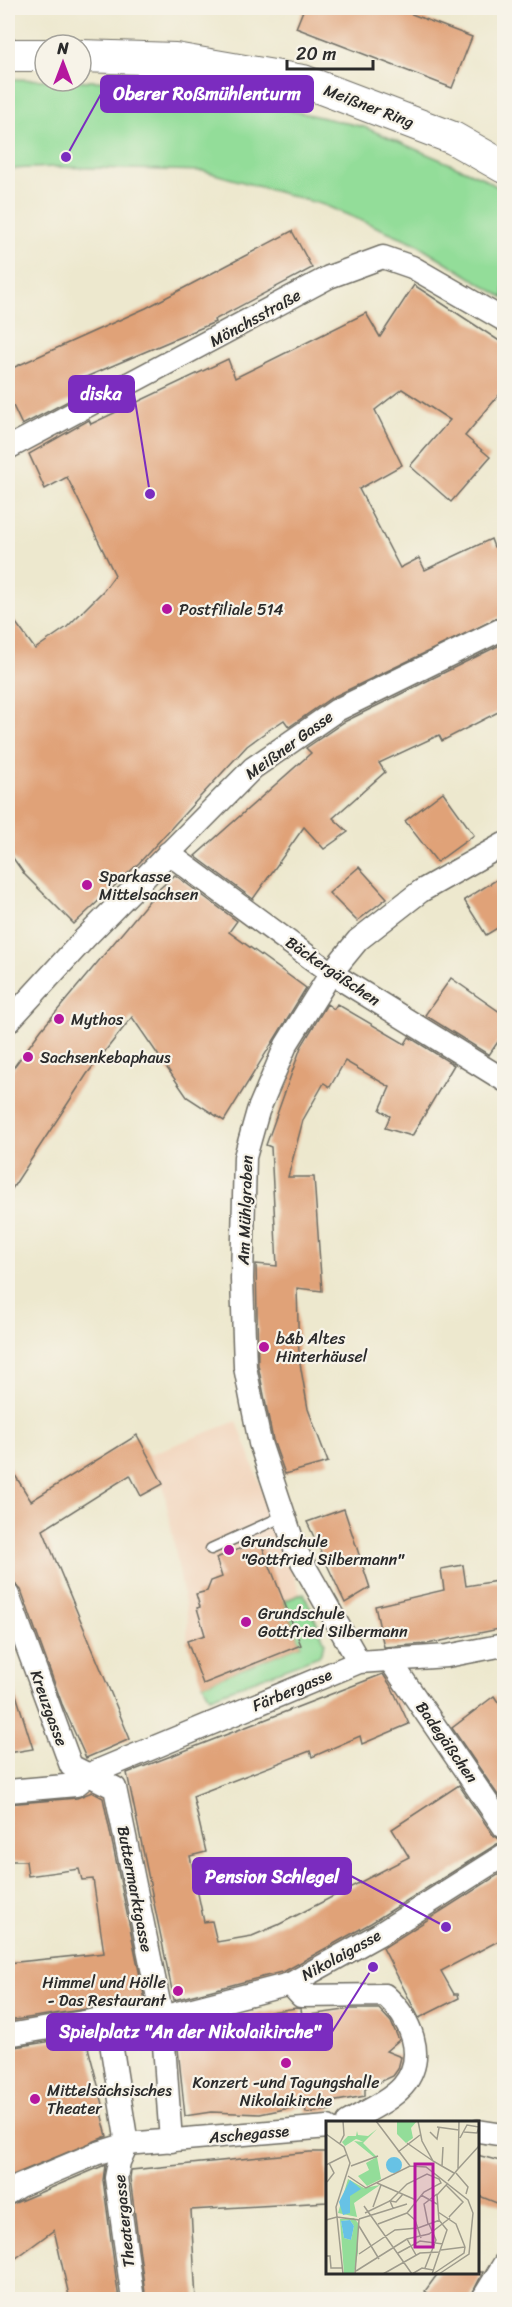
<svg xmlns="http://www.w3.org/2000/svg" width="512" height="2307" viewBox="0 0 512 2307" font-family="Sriracha,sans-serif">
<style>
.built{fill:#f2d5bd}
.green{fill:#93dd99;stroke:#5f8462;stroke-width:1.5}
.building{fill:#e0a278}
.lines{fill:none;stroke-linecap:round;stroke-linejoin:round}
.lane-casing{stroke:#6f6d64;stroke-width:13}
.street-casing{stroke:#6f6d64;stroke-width:25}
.secondary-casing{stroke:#6f6d64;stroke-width:34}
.lane{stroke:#fff;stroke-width:10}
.street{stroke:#fff;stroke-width:22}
.secondary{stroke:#fff;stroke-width:32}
.poi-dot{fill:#b5179e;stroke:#f7f3e8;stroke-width:2}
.labels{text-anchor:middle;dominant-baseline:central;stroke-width:4.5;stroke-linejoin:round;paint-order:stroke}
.street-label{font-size:16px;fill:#2b2b2b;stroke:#f7f3e8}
.poi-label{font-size:16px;fill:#2b2b2b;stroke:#f7f3e8;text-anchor:start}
.inset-road{fill:none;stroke:#9f9c8d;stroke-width:1.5}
.view{fill:#b5179e;fill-opacity:0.15;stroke:#b5179e;stroke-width:3}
.inset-edge{fill:none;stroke:#2b2b2b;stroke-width:3}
.leader{fill:none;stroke:#7b2cbf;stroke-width:2}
.callout-dot{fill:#7b2cbf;stroke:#f7f3e8;stroke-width:2}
.callout{fill:#7b2cbf;stroke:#7b2cbf;stroke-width:2}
.callout-label{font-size:18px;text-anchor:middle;font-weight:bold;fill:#fff}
</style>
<rect width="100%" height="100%" fill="#f7f3e8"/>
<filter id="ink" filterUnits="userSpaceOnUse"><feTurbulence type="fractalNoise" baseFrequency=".0167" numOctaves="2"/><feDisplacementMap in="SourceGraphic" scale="12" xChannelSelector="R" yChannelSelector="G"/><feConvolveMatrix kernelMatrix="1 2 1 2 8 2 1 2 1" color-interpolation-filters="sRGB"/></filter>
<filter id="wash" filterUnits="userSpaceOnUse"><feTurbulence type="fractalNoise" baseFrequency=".008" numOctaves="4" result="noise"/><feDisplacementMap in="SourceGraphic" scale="24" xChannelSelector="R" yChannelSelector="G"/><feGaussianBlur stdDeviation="1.35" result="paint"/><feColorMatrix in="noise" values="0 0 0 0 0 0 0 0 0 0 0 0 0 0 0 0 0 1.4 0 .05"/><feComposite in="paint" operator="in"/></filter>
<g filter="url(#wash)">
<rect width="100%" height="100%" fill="#ede8ce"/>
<polygon class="built" points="237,1421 300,1593 304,1593 325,1643 319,1656 210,1697 187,1641 188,1620 163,1484 148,1455"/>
<g class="green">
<polygon points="8,79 130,82 222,95 364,127 483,178 504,191 504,298 415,243 324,205 204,171 56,167 8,169"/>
<polygon points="304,1593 325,1643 319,1656 210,1697 203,1684 301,1645 284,1601"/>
</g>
<g id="blocks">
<g class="building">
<polygon points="304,8 396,8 472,37 452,88 296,28"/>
<polygon points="292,231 312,268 214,320 215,322 72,383 78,396 22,425 8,395 8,370 146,308"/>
<polygon points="414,285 504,344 504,389 465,436 490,457 451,502 410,466 450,420 402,389 375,410 402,465 359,489 400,568 419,558 425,570 491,539 494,547 504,542 504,615 331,698 289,727 284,720 266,732 247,746 139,863 74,924 25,875 8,851 8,612 35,649 67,627 104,590 115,575 67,477 45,489 29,454 89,420 91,424 228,359 235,378 366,313 380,337"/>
<polygon points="504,643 504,709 442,741 439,735 379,763 385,772 333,818 348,832 324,849 304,827 253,899 195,856 311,753 306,748 344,722"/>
<polygon points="443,792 474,835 437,862 405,821"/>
<polygon points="359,867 387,898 357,921 329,893"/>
<polygon points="175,875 237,921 229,932 306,988 224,1121 187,1097 132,1017 87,1074 8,1195 8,1075 41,1030 158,890"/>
<polygon points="504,875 504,924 486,935 464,900"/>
<polygon points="451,978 504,1015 504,1033 489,1055 425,1015"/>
<polygon points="327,1004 334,1009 337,1004 405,1044 409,1037 454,1065 412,1136 385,1128 390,1116 380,1110 390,1087 345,1061 330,1087 324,1083 303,1120 288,1177 314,1177 322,1291 297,1288 299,1358 308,1409 328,1462 285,1474 273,1440 258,1365 256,1264 277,1266 271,1147 266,1145 301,1047"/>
<polygon points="137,1435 163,1484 141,1496 130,1475 43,1530 130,1739 86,1758 62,1704 21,1590 8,1577 8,1464 31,1501"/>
<polygon points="344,1509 370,1588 345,1603 307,1522"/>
<polygon points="260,1541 301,1645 203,1684 187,1641 205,1635 197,1608 200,1607 196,1594 207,1591 211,1581 222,1577 216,1558"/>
<polygon points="463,1565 466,1586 504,1580 504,1628 427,1644 384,1647 375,1606 444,1590 441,1569"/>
<polygon points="383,1674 392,1688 409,1724 362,1744 360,1736 312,1757 310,1751 193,1796 206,1852 190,1856 204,1922 212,1921 217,1942 252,1936 278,1925 409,1857 392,1829 459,1785 493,1835 504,1842 497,1844 371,1923 285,1971 174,2000 127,1773"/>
<polygon points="8,1685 13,1685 33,1749 8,1753"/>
<polygon points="494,1696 504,1711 504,1804 452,1728"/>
<polygon points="92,1792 103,1798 145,2000 8,2021 8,1963 104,1953 93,1879 82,1880 79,1869 28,1876 26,1861 8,1861 8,1804 77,1798"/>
<polygon points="504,1871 504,1938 441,1971 454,1994 458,1994 459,1998 419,2018 383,1948"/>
<polygon points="296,2008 301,2009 302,2016 352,2009 379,2009 391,2022 399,2040 386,2051 401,2057 398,2069 393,2076 365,2089 365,2096 331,2102 331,2110 306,2113 305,2105 260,2114 211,2112 185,2116 177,2039 182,2038 180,2026"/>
<polygon points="85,2036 104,2108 100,2109 107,2136 8,2177 8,2048"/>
<polygon points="310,2152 327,2152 327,2202 191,2210 196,2300 146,2300 130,2178 131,2170"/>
<polygon points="477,2155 504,2162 504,2206 477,2195"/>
<polygon points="105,2165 103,2180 119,2300 70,2300 54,2230 8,2264 8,2206"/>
<polygon points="439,2272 483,2272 469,2300 437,2300 425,2291"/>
</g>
</g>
</g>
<g filter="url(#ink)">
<use href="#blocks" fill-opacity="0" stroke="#6f6d64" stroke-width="1.5"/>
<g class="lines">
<defs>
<polyline id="lane" points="211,1549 284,1516"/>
<g id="street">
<polyline points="8,448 329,277 383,257 412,267 504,320"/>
<polyline points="168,853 331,973 504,1080"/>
<polyline points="8,1022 85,938 253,768 337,710 504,628"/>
<polyline points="8,1595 71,1766 115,1788 162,2017 171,2141"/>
<polyline points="389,1659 504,1827"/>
<polyline points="359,1662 296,1551 260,1443 245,1367 242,1279 245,1157 258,1111 286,1045 331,973 358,940 421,891 504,844"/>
<polyline points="8,1791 76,1785 90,1774 359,1662 447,1656 504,1645"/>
<path d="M290 1984 301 1996 385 1995C410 2018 428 2056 403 2086 390 2101 365 2112 348 2122"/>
<polyline points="107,2018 127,2144"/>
<polyline points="8,2035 107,2018 162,2017 290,1984 378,1935 504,1855"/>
<polyline points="478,2131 504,2135"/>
<polyline points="127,2144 119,2162 116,2178 133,2300"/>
<polyline points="8,2193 19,2186 95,2154 127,2144 328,2127"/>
<polyline points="482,2300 504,2264"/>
</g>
<g id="secondary">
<polyline points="8,55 45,55"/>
<polyline points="81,56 175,59 303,81 453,138 504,167"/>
</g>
</defs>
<use href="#lane" class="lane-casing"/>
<use href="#street" class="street-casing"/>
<use href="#secondary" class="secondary-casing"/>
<use href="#lane" class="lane"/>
<use href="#street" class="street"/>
<use href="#secondary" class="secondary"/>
</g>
</g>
<g class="poi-dot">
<circle cx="167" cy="609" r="6"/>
<circle cx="87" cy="885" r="6"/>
<circle cx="59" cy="1019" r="6"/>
<circle cx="28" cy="1057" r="6"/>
<circle cx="264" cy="1347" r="6"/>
<circle cx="229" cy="1550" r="6"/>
<circle cx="246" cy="1622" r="6"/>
<circle cx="178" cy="1991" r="6"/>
<circle cx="286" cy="2063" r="6"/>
<circle cx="35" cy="2099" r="6"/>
</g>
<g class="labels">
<g class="street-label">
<text transform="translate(369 106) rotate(21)">Meißner Ring</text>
<text transform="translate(255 318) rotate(-29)">Mönchsstraße</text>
<text transform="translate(289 745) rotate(-36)">Meißner Gasse</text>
<text transform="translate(333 971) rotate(34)">Bäckergäßchen</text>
<text transform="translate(245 1210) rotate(-88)">Am Mühlgraben</text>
<text transform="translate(292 1690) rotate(-23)">Färbergasse</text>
<text transform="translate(49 1708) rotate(70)">Kreuzgasse</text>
<text transform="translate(447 1742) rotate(55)">Badegäßchen</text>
<text transform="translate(135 1889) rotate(79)">Buttermarktgasse</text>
<text transform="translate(341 1955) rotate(-29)">Nikolaigasse</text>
<text transform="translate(249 2134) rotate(-5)">Aschegasse</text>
<text transform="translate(124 2221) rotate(-96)">Theatergasse</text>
</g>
<g class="poi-label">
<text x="179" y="609">Postfiliale 514</text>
<text x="99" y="876">Sparkasse<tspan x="99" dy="18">Mittelsachsen</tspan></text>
<text x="71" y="1019">Mythos</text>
<text x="40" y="1057">Sachsenkebaphaus</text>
<text x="276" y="1338">b&amp;b Altes<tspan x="276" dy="18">Hinterhäusel</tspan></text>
<text x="241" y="1541">Grundschule<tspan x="241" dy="18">"Gottfried Silbermann"</tspan></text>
<text x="258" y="1613">Grundschule<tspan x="258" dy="18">Gottfried Silbermann</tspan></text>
<text x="166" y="1982" text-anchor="end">Himmel und Hölle<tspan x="166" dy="18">- Das Restaurant</tspan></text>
<text x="286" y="2082" text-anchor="middle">Konzert -und Tagungshalle<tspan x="286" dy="18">Nikolaikirche</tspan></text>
<text x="47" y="2090">Mittelsächsisches<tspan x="47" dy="18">Theater</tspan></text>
</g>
</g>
<g transform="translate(326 2121)">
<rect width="153" height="153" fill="#ede8ce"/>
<path d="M71 0H91L85 7 87 17 80 22 71 13ZM51 8 37 22 51 36 55 58 41 65 32 55 43 49 40 42 49 37 28 20 37 21 33 19 30 18 19 25 16 21 22 15H30L31 10 32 14 42 15ZM22 58 38 67 54 64 28 82 31 96 12 92ZM28 97 32 102V131L28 153H18L14 98ZM24 99 28 105 25 119 18 117 15 100Z" fill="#93dd99" fill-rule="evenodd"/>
<path d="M60 44a8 8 0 1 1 16 0a8 8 0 1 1-16 0ZM24 59 35 68 24 75V92L17 94 13 81ZM24 99 28 105 25 119 18 117 15 100Z" fill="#67c2e5"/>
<path class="inset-road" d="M50 0 84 45M92 0 96 20 107 40 128 52M111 6 133 9M104 11 111 18 113 7M138 11 151 12 153 6M0 13 18 26 24 42 10 86 11 96 33 99 29 153M134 17 141 4 153 6M14 22 18 14 17 0M81 22 107 40M72 31 94 14M0 44 20 34M25 45 52 35M116 45 117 26M132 48 153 25M130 52 142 66 140 73M22 55 40 67 84 45 100 46 142 79 147 92 143 133 113 153M122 60 132 48 133 0M1 61 8 52 3 42M51 62 90 79M120 64 137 81 123 96M95 74 111 83M38 85 86 153M47 86 55 64M67 87 64 80 70 81 77 73M112 91 130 103 139 126M39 92 64 80 81 63 101 53 113 58 115 62 98 71 81 92M81 92 89 99 95 117M33 98 81 83M0 99 11 96 17 153M52 103 81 92M102 103 98 83 111 73M33 105 53 138M81 118 90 134M115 129 139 126M72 132 94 120 117 123M33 133 69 109 92 107 114 99M0 135H4L5 147H17M99 147 110 119 103 103M30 150 81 118 103 113 124 97M57 153 94 132 114 131M86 153 96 147 107 149M106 153 121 109 113 99 111 74 122 62M107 153 138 132 139 126"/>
<path class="view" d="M89 43H107V126H89Z"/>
<rect width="153" height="153" class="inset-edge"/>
</g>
<path class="leader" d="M66 157L101 94M150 494L134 394M446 1927L351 1876M373 1967L332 2032"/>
<g class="callout-dot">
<circle cx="66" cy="157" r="6"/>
<circle cx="150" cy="494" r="6"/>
<circle cx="446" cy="1927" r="6"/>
<circle cx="373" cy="1967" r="6"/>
</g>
<g class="callout">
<rect x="101" y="76" width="212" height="36" rx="6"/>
<rect x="69" y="376" width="65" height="36" rx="6"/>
<rect x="193" y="1858" width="158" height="36" rx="6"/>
<rect x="47" y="2014" width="285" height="36" rx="6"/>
</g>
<g class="callout-label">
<text x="207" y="100">Oberer Roßmühlenturm</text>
<text x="101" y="400">diska</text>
<text x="272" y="1883">Pension Schlegel</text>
<text x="190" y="2038">Spielplatz "An der Nikolaikirche"</text>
</g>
<rect width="512" height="2307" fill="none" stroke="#f7f3e8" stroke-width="30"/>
<g transform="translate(63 63)"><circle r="28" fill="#f7f3e8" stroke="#a5a39c" stroke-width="1.5"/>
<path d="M0-4.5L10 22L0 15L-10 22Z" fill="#b5179e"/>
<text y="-9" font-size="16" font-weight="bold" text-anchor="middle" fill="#2b2b2b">N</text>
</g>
<path d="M287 60v9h86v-9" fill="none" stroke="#2b2b2b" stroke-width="3"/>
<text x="296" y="60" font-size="18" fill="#2b2b2b" stroke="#f7f3e8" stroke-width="4.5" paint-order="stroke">20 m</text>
</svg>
